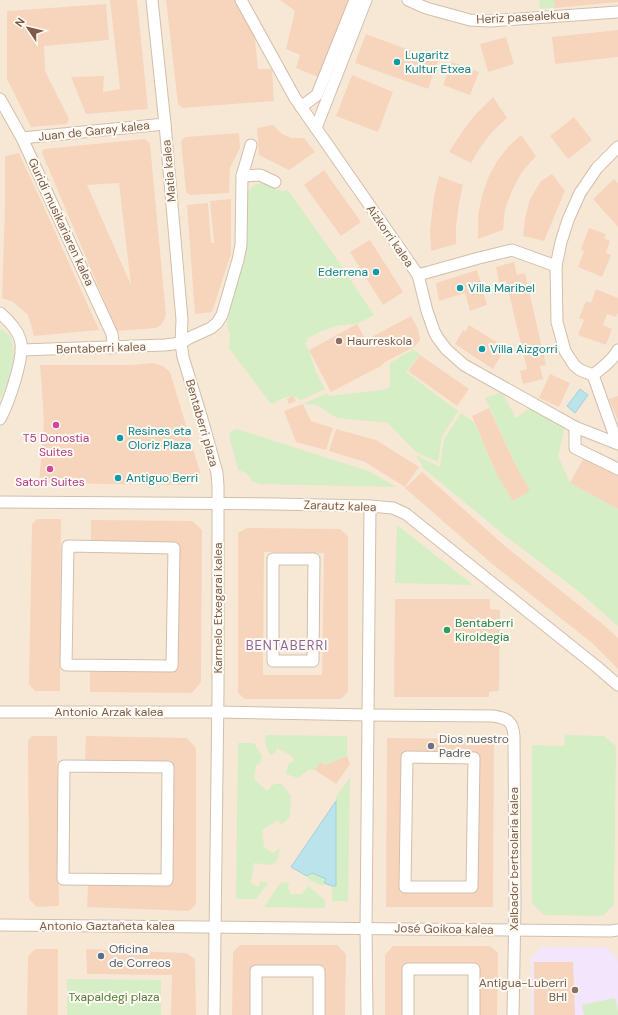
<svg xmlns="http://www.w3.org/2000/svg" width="618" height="1015" viewBox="0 0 618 1015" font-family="'DM Sans',sans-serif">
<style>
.residential{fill:#f7e8d6}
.education{fill:#f3e5fb}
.green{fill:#d5eec5}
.water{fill:#bae3eb;stroke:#9fd3de}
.building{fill:#f7d5bd;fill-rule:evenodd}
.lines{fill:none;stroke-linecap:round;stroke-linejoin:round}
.street-casing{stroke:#d3beac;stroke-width:13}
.street{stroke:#fff;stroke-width:11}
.culture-dot{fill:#0f9aa8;stroke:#fffaf1;stroke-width:1.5}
.education-dot{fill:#8d6e63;stroke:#fffaf1;stroke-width:1.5}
.hotel-dot{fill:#d1479c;stroke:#fffaf1;stroke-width:1.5}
.leisure-dot{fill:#2e9e5b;stroke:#fffaf1;stroke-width:1.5}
.worship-dot{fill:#6b7280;stroke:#fffaf1;stroke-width:1.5}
.service-dot{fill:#5c6f8a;stroke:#fffaf1;stroke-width:1.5}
.labels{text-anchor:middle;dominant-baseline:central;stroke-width:4;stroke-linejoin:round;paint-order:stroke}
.street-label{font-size:12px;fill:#7c5c49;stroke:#fffaf1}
.culture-label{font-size:12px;fill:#0d838f;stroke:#fffaf1;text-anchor:start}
.education-label{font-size:12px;fill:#785e54;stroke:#fffaf1;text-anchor:start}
.hotel-label{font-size:12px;fill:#b23c85;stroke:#fffaf1}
.leisure-label{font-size:12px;fill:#27864d;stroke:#fffaf1;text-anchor:start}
.worship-label{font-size:12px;fill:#5b616d;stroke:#fffaf1;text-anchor:start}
.service-label{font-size:12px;fill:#4e5e75;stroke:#fffaf1;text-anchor:start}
.park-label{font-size:12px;fill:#4f7d3c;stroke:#fffaf1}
.neighbourhood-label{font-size:13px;letter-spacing:1px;fill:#8c659f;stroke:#fffaf1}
</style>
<rect width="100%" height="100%" fill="#fef6e9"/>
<rect class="residential" x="0" y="0" width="618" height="1015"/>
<polygon class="education" points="542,947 606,947 617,958 618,964 618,1015 531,1015 531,957"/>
<g class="green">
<polygon points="539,0 554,0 555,8 540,9"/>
<path d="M262 183 282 191 288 190 334 255 374 315 357 324 339 325 322 331 308 338 305 344 309 350 315 370 325 389 301 400C290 393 282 399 271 404L229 348 230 334 227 325 229 313 243 264 245 247 246 199 248 191 254 185Z"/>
<polygon points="0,329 3,330 11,337 14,356 7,385 0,399"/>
<polygon points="413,349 420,354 406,372 458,411 442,436 438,462 416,452 388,423 337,418 317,405 303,404 327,393 328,396 382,390 390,387 390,363"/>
<polygon points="502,392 516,418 532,407 565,426 558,456 570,483 618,509 618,626 578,591 508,538 423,468 422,465 415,455 440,467 444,439 461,413 474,422 497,475 513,501 515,464 485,398"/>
<polygon points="237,429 371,472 396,487 259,484 252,481 249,476 244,472 238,470 229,436 231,431"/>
<polygon points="397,525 473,585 395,583"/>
<polygon points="266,735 347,736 347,756 325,765 320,762 315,770 308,770 298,778 286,774 288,764 294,761 292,756 277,748 275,753 270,755 265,744"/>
<polygon points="565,735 604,736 616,746 614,904 603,916 544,915 532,903 532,745 564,746"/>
<polygon points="238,743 254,743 262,756 260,764 256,765 254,779 267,791 272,785 281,783 291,796 290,817 281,825 278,820 262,830 264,847 273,853 280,848 278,859 272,865 254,863 251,883 258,887 261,881 268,883 256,899 236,899"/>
<polygon points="350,777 348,901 332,901 332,886 336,886 336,797"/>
<polygon points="312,873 326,879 323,886 309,880 307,876"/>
<polygon points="281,882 289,883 288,888 291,894 302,894 308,886 325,900 325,908 264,907"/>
<polygon points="67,979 161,980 161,1015 67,1015"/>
<polygon points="615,998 618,1011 618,1015 584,1015 582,1005"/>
</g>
<g class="water">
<polygon points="580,389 588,395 575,413 567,406"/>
<polygon points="336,801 336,886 332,886 324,883 326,879 312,873 307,876 291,867"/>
</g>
<g class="building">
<polygon points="110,0 137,0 148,109 86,114 71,77 104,76 103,92 120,89"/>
<polygon points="166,0 235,0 254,30 258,69 272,69 274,101 182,108 178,104"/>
<polygon points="280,0 350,0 320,78 296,68 300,55 286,49 295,11"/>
<polygon points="554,0 618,0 618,2 555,8"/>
<polygon points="106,4 109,40 44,46 45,71 69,119 67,124 31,127 7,79 7,11"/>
<polygon points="618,30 618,57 555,64 552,37"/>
<polygon points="366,34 438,61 428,89 355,63"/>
<polygon points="506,37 514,64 488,72 480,44"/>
<polygon points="452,62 479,72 470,95 443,85"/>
<polygon points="352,75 393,92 378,132 336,116"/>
<polygon points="493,97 507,118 492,132 480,148 471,163 449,152 462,132 476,114"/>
<polygon points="574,117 592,140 568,159 550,136"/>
<polygon points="273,125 282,134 291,138 304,138 315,152 289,170 259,155 257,128"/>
<polygon points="239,133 240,148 230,168 229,193 190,195 186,192 181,141 185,137"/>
<polygon points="521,135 536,156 522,172 512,191 505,209 503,230 478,239 478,215 482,196 488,178 497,161 508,147"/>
<path d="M145 139 150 144 166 315 164 320 161 325 156 328 117 331 42 153 44 149ZM119 183 131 285 87 185Z"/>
<polygon points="19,153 43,205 99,330 34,336 28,315 13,302 2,298 5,206 5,156"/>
<polygon points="324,170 361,222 341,236 304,185"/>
<polygon points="552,174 565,191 544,241 523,236 525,218 530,199 541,181"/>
<polygon points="439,176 463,185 459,203 456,227 456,244 431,251 430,231 432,213 434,196"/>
<polygon points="614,179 618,183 618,227 593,199"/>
<polygon points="231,199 231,254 212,312 195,314 187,205 208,203 211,243 214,243 210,201"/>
<polygon points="589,228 606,234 604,238 610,241 606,253 611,255 602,277 578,267 584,251 581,249"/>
<polygon points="370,240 403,292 383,305 350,252"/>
<polygon points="514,262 517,275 525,273 546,365 540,366 543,379 523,384 520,371 527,369 506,281 499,282 496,267"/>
<polygon points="477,270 487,305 470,311 465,293 439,301 436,283"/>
<polygon points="596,289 618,298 618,312 616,317 607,314 603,325 612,329 606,345 578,335 584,320 579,318 586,301 591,303"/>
<polygon points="411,316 418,329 420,340 414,347 385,362 381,366 331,392 309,350 357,324 366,340"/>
<polygon points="469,325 503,346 498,353 501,355 493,369 455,344 463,330 465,332"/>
<polygon points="420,355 469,389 457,406 408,371"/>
<polygon points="153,363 163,366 170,372 200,472 198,480 191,485 39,483 44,423 42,390 40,365 132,365"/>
<polygon points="550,374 570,383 559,407 539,398"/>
<polygon points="293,396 296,401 289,404 287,399"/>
<polygon points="618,396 618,421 609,399"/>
<polygon points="303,404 311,421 333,428 326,450 296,442 284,411"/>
<polygon points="489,408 515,464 530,491 513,501 497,475 472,416"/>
<polygon points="336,429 376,440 419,467 405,487 365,462 329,451"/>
<polygon points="584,457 618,475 618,509 570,483"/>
<polygon points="422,472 505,546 605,626 618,638 618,669 592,643 491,563 405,488"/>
<polygon points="37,519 61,519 60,691 35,691 29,684 32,524"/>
<polygon points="91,520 192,521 202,530 201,682 192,693 90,692 90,668 176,669 178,542 91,542"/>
<path d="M247 528 340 529 348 536V692L341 699H245L238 693V533ZM264 552 324 553 322 675H263Z"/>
<polygon points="395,599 490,599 490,609 500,610 499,691 489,692 489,697 394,697"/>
<polygon points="32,736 57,736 59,906 37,907 29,899 28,741"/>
<polygon points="86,736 187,738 196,748 196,904 189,911 87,907 88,885 170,886 172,763 85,762"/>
<path d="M387 738 494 739 493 907H386ZM407 757 474 758 472 887H405Z"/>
<polygon points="347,756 350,764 336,784 315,770 320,762 325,765"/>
<polygon points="240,945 337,945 346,954 345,1015 319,1015 319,971 256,971 256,1015 232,1015 233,952"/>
<polygon points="393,946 490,946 498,953 497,1015 474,1015 474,969 408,969 408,1015 385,1015 385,955"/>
<polygon points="35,949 58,949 58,1015 27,1015 28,956"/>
<polygon points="86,949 186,953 195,959 196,1015 171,1015 172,975 87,974"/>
<polygon points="534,962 573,962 575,1015 534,1015"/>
</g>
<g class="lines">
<defs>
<g id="street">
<polyline points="152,0 165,124 182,320 181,343 183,357 202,419 217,473 218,486 218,692 214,1015"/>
<polyline points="241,0 295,98 418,275 427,311 434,331 437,337 446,349 464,365 575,427 618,444"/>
<polyline points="408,0 426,8 470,20 490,21 618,12"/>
<polyline points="0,99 22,138 112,334 113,342 111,348"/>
<polyline points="301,107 317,95 355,0"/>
<polyline points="316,128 366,0"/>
<polyline points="22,138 165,124"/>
<polyline points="242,176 260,175 275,182"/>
<polyline points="418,275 479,258 512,250 556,266"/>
<path d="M0 313C8 320 17 329 20 339 26 355 8 404 0 419"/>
<polyline points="21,350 165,345 181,343 189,338 211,328 217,323 222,315 238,260 241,245 242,176 251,145"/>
<polyline points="593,375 580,370 574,365 565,351 557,322 556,266 561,242 568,220 580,193 597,168 618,147"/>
<polyline points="593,375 614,434 618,441"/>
<path d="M593 375C602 368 613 360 618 350"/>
<polyline points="575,427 575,448 618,469"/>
<polyline points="0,502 276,504 370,506 393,508 406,514 596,666 618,685"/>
<polygon points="68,546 174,548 172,666 66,665"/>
<polygon points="273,559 314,559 313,661 273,661"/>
<path d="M0 712H218L368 715 493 716C507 718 513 721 514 736L515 906 513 1015"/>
<polygon points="407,757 474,758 472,887 405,887"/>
<polygon points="64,766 168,767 167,880 63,879"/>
<polyline points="0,925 611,931 618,930"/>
<polyline points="256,1015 256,971 319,971 319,1015"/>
<polyline points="367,1015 366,928 370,506"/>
<polyline points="408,1015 408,969 474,969 474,1015"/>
</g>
</defs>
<use href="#street" class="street-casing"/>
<use href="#street" class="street"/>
</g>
<g class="culture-dot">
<circle cx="397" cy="62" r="4"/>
<circle cx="376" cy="272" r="4"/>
<circle cx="460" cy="288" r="4"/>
<circle cx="482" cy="349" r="4"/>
<circle cx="120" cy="438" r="4"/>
<circle cx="118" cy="478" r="4"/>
</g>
<g class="education-dot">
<circle cx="339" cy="341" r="4"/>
<circle cx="575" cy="990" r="4"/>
</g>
<g class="hotel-dot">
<circle cx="56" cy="425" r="4"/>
<circle cx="50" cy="469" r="4"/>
</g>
<circle class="leisure-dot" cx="447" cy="630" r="4"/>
<circle class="worship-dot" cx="431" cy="746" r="4"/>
<circle class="service-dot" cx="101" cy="956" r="4"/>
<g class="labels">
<g class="street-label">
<text transform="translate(523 17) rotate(-3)">Heriz pasealekua</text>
<text transform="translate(94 131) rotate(-6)">Juan de Garay kalea</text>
<text transform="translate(169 171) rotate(-95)">Matia kalea</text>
<text transform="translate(61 222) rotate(65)">Guridi musikariaren kalea</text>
<text transform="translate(390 236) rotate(55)">Aizkorri kalea</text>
<text transform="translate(101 348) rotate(-2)">Bentaberri kalea</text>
<text transform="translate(202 423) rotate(74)">Bentaberri plaza</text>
<text transform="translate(340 506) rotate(2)">Zarautz kalea</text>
<text transform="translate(218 608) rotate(-90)">Karmelo Etxegarai kalea</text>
<text x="109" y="712">Antonio Arzak kalea</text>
<text transform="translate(514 859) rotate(-90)">Xalbador bertsolaria kalea</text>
<text x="107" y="926">Antonio Gaztañeta kalea</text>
<text transform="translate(444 929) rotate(1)">José Goikoa kalea</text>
</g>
<g class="culture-label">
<text x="405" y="55">Lugaritz<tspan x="405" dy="14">Kultur Etxea</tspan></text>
<text x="368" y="272" text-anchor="end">Ederrena</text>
<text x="468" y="288">Villa Maribel</text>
<text x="490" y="349">Villa Aizgorri</text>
<text x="128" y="431">Resines eta<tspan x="128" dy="14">Oloriz Plaza</tspan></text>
<text x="126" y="478">Antiguo Berri</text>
</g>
<g class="education-label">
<text x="347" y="341">Haurreskola</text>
<text x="567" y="983" text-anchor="end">Antigua-Luberri<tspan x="567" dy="14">BHI</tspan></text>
</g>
<g class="hotel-label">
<text x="56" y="438">T5 Donostia<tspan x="56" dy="14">Suites</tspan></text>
<text x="50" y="482">Satori Suites</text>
</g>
<g class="leisure-label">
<text x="455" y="623">Bentaberri<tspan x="455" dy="14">Kiroldegia</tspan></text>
</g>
<g class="worship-label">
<text x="439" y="739">Dios nuestro<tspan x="439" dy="14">Padre</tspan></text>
</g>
<g class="service-label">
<text x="109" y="949">Oficina<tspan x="109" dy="14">de Correos</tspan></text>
</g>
<g class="park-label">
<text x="114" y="997">Txapaldegi plaza</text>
</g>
<g class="neighbourhood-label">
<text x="287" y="645">BENTABERRI</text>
</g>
</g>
<g transform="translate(28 28) rotate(305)" stroke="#fffaf1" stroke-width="3" paint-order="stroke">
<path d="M0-3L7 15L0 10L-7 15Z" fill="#7c5c49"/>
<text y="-6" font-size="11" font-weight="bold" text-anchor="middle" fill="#7c5c49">N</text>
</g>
</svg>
